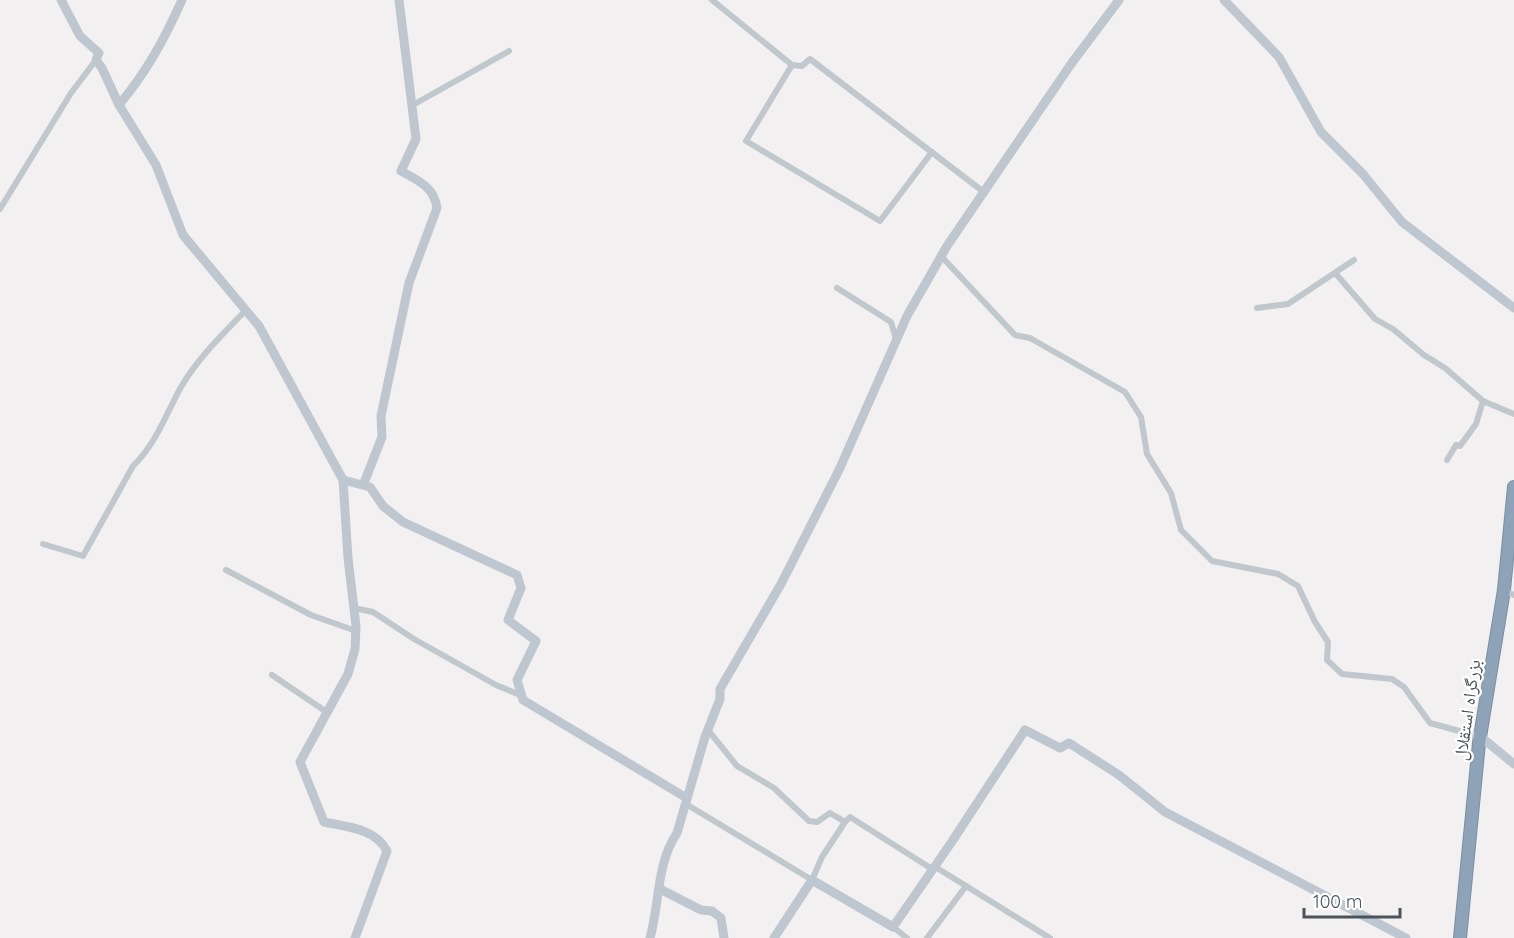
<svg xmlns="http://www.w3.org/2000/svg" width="1514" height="938" viewBox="0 0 1514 938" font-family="Quicksand,'Noto Naskh Arabic',sans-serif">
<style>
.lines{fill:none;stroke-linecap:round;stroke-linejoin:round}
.highway-casing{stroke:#7a8fa4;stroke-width:14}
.street{stroke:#c0c7cd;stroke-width:6}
.secondary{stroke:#bec7cf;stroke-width:9}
.highway{stroke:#8ea3b8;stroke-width:12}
.labels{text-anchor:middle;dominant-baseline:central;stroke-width:4.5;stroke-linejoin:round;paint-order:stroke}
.street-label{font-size:18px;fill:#4a535b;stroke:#fff}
</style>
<rect width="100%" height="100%" fill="#f2f0f0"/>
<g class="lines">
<defs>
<polyline id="highway" points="1460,938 1479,743 1504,590 1514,487"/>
</defs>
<use href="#highway" class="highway-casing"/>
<g class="street">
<polyline points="712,0 792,65 802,66 810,59 985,193"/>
<polyline points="792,65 746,141 880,221 932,152"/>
<polyline points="411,106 509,51"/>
<polyline points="0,209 71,93 96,60"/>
<polyline points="941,256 1015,335 1030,338 1125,392 1141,417 1147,454 1171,493 1181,530 1212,561 1278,574 1298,586 1315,622 1328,642 1327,660 1342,674 1392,679 1404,687 1430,723 1481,737"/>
<polyline points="1336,274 1375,319 1393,329 1424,355 1445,368 1483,401 1514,414"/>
<polyline points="837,288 891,322 896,339"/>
<polyline points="1257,308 1288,304 1354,260"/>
<polyline points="1447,460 1456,445 1460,446 1476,424 1483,401"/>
<path d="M43 544 83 556 133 466C156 444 166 414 181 387 198 358 223 334 246 310"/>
<polyline points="226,570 311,615 356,631"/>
<polyline points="1504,590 1514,595"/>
<polyline points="354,608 373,612 414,639 496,685 520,695"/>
<polyline points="272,675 328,713"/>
<polyline points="708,730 737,766 774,788 809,821 817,822 830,813 845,822 850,817 932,869 937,868 1050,938"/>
<polyline points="686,804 812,880 822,857 845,822"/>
<polyline points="893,927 907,938"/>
<polyline points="927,938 966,886"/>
</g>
<g class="secondary">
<path d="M61 0 80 36 99 53 96 60 102 68 119 105 156 165 183 235 259 326 343 480 348 558 356 626 355 649 348 674 300 762 324 822C347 827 375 828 387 851L355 938"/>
<polyline points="1224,0 1279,57 1321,132 1363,174 1402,222 1514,308"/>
<path d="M119 105C147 71 164 40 182 0"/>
<polyline points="343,480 370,487 383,506 403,522 517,575 521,588 508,620 536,641 517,680 523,700 685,797"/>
<path d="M364 483 382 437 381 416 409 283 437 208C434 187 419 181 401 171L416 139 399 0"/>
<polyline points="1481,737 1514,764"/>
<polyline points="660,889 701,910 712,911 721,918 724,938"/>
<path d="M650 938C660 903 656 864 677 833L705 737 720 699V689L781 584 839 470 907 316 947 246 1071 64 1119 0"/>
<polyline points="774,938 812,880 893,927 953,840 1025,730 1060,748 1069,743 1119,775 1165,812 1406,938"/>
</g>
<use href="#highway" class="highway"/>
</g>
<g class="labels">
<g class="street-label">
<text transform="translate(1467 710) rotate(-82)">بزرگراه استقلال</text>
</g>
</g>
<path d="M1304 908v9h96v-9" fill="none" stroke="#4a535b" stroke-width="3"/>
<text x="1313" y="908" font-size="18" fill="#4a535b" stroke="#ffffff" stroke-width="4.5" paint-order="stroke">100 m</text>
</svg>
